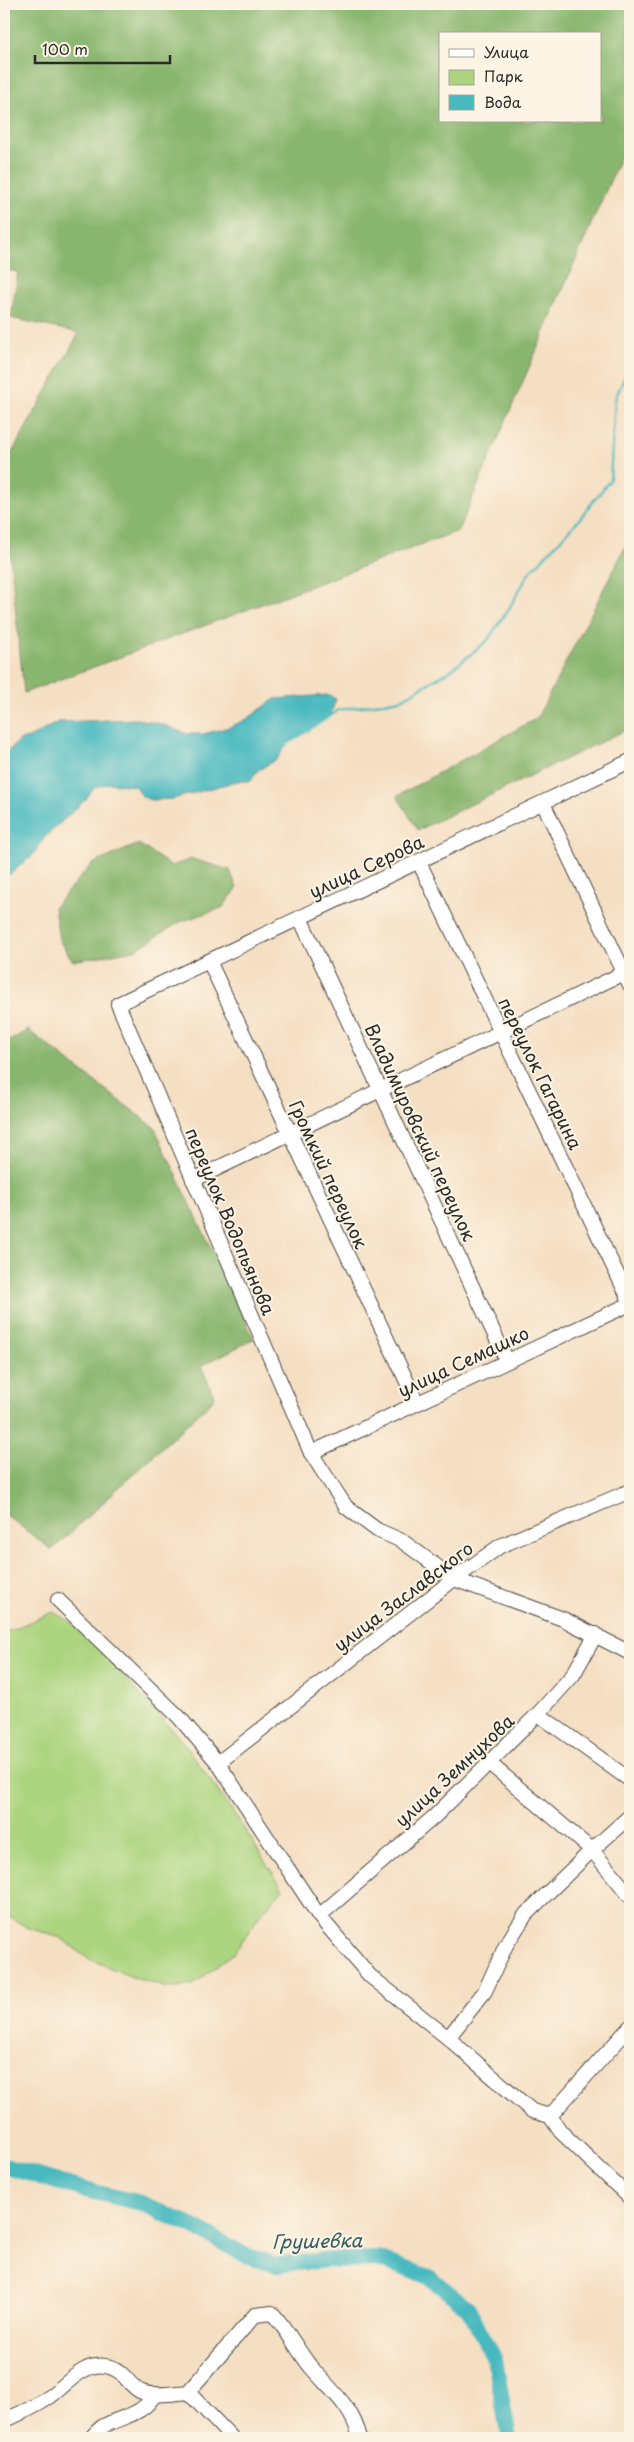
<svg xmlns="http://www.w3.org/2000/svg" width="634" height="2442" viewBox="0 0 634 2442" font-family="'Playpen Sans',sans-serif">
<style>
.green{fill:#acd47f;stroke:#6c8055}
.forest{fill:#89b66e;stroke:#5a704c;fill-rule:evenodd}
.water{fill:#49b9c0;stroke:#3a7276}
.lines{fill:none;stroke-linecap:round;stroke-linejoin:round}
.stream{stroke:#49b9c0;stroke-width:2.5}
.river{stroke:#49b9c0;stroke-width:16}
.minor-casing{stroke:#494642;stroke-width:16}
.minor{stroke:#fff;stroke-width:14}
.labels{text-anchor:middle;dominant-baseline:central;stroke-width:4;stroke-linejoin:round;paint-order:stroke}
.street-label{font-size:18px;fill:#2b2b2b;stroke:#fcf5e5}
.water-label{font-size:19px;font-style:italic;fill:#365d5f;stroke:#fcf5e5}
</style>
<rect width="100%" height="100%" fill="#fcf5e5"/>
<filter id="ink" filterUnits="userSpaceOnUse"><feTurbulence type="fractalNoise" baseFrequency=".02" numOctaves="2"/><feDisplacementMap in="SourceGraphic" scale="10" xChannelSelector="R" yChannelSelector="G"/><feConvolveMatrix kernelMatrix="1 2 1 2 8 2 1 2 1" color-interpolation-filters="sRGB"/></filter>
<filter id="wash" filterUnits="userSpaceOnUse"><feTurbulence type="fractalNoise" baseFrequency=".0096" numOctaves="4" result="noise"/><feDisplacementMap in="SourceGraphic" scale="20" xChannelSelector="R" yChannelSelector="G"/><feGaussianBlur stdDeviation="1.12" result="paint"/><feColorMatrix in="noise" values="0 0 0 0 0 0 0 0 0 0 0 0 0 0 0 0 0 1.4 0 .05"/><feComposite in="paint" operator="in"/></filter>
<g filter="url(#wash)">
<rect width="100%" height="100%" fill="#f5dfc3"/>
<polygon class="green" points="53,1612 75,1625 101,1651 183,1742 236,1816 283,1889 259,1916 235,1952 193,1985 168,1988 132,1977 87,1958 61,1938 28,1928 4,1913 4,1633"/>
<g class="forest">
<path d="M4 4H630V135L458 531 24 693 4 496V467L79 333 11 318 18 272 4 270ZM440 34H600V121H440Z"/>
<polygon points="630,538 630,728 418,830 397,796 537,718"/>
<polygon points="139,844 171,866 192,859 230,870 237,889 222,908 180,922 135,950 73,961 59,940 54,907 92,864"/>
<polygon points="28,1030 154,1127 254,1339 201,1366 215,1398 52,1550 4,1514 4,1044"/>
</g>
<polygon class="water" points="327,695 336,699 330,716 286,745 277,759 257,771 251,781 237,781 173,799 151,800 143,797 135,786 110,783 95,787 85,800 44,838 33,855 4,879 4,755 20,740 29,738 58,722 137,719 161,724 187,734 203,734 230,727 247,719 275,699"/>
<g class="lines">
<polyline class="stream" points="283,747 339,710 400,700 451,670 487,641 510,607 529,573 577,522 610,480 615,399 630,365"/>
<polyline class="river" points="4,2166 85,2190 141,2203 196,2228 245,2255 276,2265 326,2260 378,2259 429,2277 468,2308 495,2360 509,2438"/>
</g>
</g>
<g filter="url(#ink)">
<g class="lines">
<defs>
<g id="minor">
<polyline points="630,761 118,1004 311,1453 346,1507 377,1530 402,1541 454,1579 563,1619 630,1653"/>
<polyline points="543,803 630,985"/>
<polyline points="419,862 630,1301"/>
<polyline points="300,918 507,1361"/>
<polyline points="209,961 417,1403"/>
<polyline points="193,1180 630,970"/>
<polyline points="311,1453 630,1304"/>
<polyline points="58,1600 179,1717 218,1763 319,1916 370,1976 448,2038 532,2111 550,2116 561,2132 630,2198"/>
<polyline points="538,1714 630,1780"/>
<polyline points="218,1763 454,1579 500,1546 630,1491"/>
<polyline points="489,1763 592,1850 630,1896"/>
<polyline points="319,1916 435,1816 538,1714 573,1675 596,1634"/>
<polyline points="448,2038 485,1991 506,1945 526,1914 592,1850 630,1816"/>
<polyline points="550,2116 630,2027"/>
<polyline points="188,2392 232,2438"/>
<path d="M4 2420C20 2414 37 2406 51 2396 67 2384 84 2362 106 2366 125 2369 128 2387 142 2392 156 2397 174 2393 188 2392L255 2315 272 2313C287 2329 296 2348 310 2366 330 2390 352 2405 360 2438"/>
<path d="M91 2438C94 2435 98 2430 102 2427 123 2415 141 2417 155 2394"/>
</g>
</defs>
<use href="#minor" class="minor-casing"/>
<use href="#minor" class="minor"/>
</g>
</g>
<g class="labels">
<g class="street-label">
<text transform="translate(366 866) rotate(-25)">улица Серова</text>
<text transform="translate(541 1073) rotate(64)">переулок Гагарина</text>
<text transform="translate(421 1132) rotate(65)">Владимировский переулок</text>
<text transform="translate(329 1174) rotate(65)">Громкий переулок</text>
<text transform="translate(231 1221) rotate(67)">переулок Водопьянова</text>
<text transform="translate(463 1361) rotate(-25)">улица Семашко</text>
<text transform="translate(403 1596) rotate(-37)">улица Заславского</text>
<text transform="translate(454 1770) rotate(-43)">улица Земнухова</text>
</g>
<g class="water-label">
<text transform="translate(317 2240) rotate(-1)">Грушевка</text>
</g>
</g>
<rect width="634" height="2442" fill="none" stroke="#fcf5e5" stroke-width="20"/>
<rect x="439" y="32" width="162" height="90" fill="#fcf5e5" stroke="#a8a49b"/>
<rect x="449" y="49" width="25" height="8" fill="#ffffff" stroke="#a8a49b"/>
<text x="484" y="58" font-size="15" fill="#2b2b2b">Улица</text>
<rect x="449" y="70" width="25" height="15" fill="#acd47f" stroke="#a8a49b"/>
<text x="484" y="82" font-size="15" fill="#2b2b2b">Парк</text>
<rect x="449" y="95" width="25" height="15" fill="#49b9c0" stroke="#a8a49b"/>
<text x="484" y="108" font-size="15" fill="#2b2b2b">Вода</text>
<path d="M35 55v8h135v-8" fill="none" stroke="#2b2b2b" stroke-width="2.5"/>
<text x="42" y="55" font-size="15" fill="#2b2b2b" stroke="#fcf5e5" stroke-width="4" paint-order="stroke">100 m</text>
</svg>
